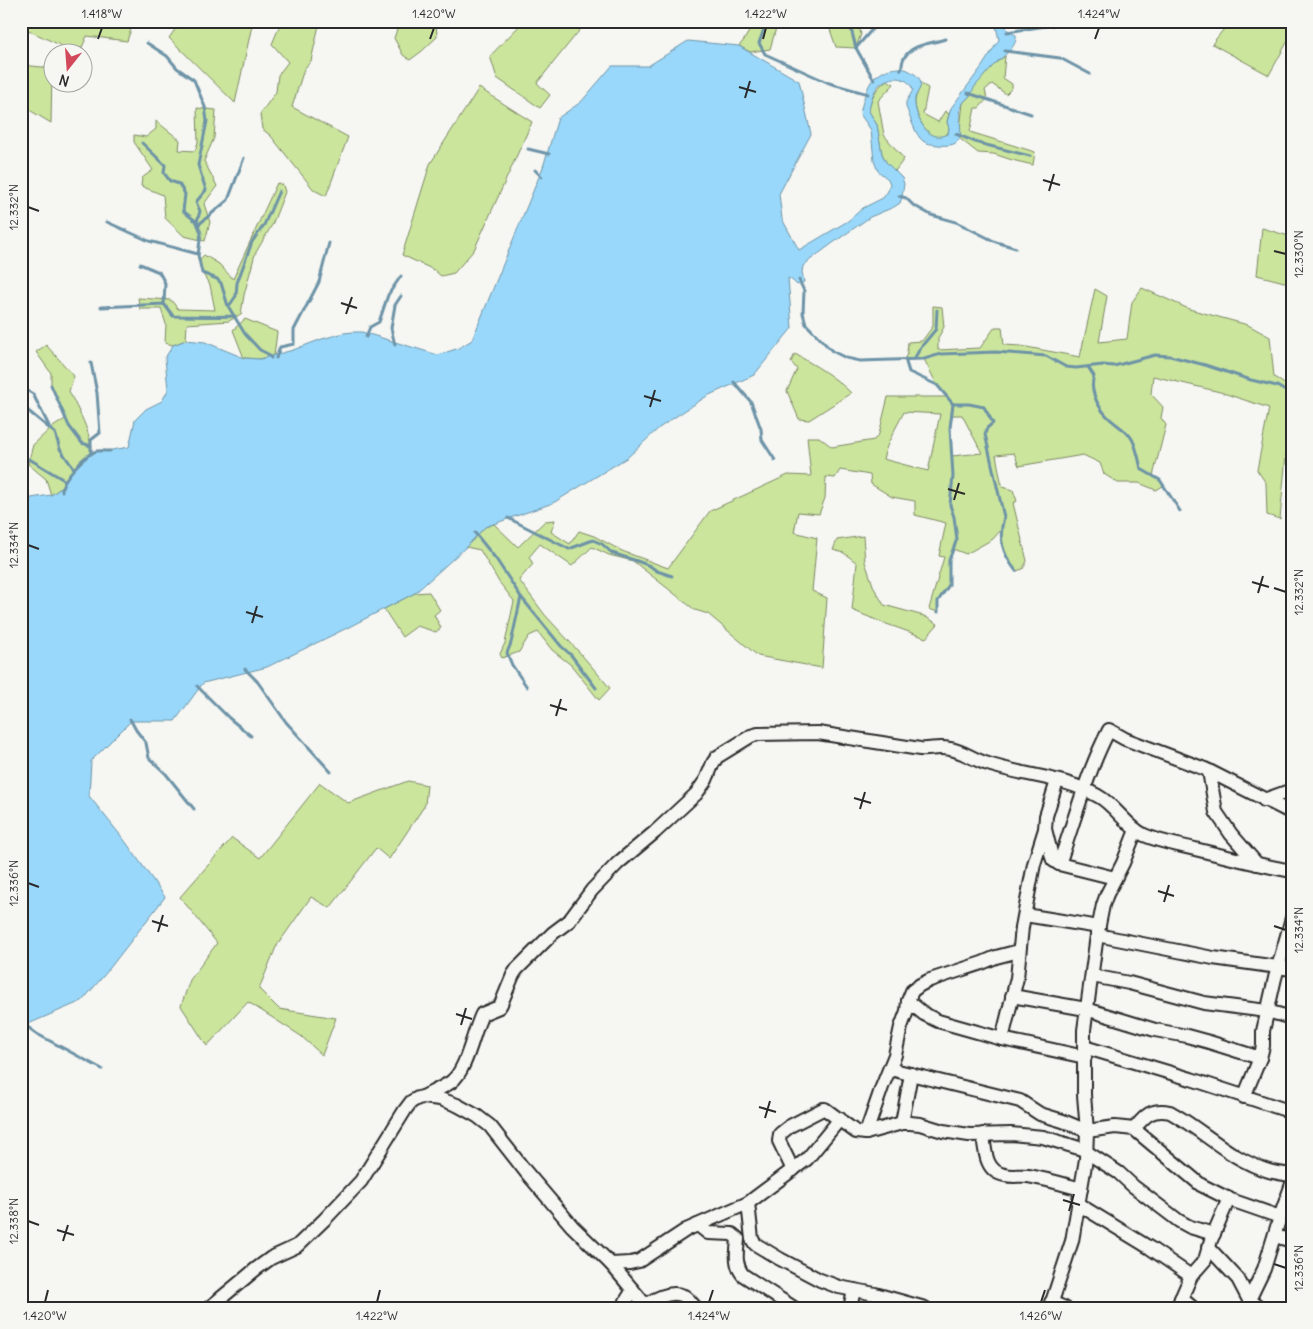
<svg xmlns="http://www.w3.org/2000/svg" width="1313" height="1329" viewBox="0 0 1313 1329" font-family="Delius,sans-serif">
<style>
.green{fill:#cbe59c;stroke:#7b8864;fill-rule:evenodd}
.water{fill:#99d8fa;stroke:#6d93a7}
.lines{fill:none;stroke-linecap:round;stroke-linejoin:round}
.stream{stroke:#6d93a7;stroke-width:3}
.minor-casing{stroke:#2b2b2b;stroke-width:16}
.minor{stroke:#f6f6f2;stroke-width:12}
.ticks{fill:none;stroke:#2b2b2b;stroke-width:2}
.neatline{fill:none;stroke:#2b2b2b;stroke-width:2}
.ticks-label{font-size:12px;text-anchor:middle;fill:#2b2b2b}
</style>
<rect width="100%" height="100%" fill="#f6f6f2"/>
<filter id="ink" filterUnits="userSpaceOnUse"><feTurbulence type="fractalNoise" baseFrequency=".02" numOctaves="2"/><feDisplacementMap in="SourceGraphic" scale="10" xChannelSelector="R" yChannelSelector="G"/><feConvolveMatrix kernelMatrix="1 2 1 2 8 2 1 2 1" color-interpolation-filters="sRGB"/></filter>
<g filter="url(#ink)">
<g class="green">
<polygon points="21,21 122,21 131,29 127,41 87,36 80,52 75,52 21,27"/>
<polygon points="181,21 253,21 235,103 169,38"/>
<polygon points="400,21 436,21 437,37 422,51 410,60 403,55 394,38"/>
<polygon points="524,21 587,21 537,83 550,95 540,108 497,78 490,56"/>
<polygon points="755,21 778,21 770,49 750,52 739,46 744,40"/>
<polygon points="827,21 857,21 861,34 856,48 836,47"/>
<polygon points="1233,21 1292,21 1292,37 1290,37 1269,75 1212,44 1223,30"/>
<polygon points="280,25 319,25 311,61 304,69 292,107 348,137 326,196 314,190 270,135 262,129 260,114 276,92 278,75 288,62 272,44"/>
<polygon points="1005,56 1003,78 1012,84 1012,88 1006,94 992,84 985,90 987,99 979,108 975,108 970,132 1035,152 1033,165 1012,160 994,154 978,153 959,138 963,103 969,97 973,88 995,63"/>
<polygon points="21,65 52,68 51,123 21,105"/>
<path d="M887 80 894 84 878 101 884 135 904 159 895 171 886 162 882 154 877 125 869 112C870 98 876 88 887 80Z"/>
<path d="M921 84 928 88 923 114 938 122 945 111 949 114 947 122 949 128 948 133C946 134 943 136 940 137 925 138 914 112 915 100 916 95 919 89 921 84Z"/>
<polygon points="479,88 532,122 474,250 454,273 441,276 434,270 402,255 430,164"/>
<polygon points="197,108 216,110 214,138 204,161 217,186 204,204 210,222 205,241 184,236 165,218 163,195 141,186 142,178 153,170 134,142 134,135 146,137 156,129 156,121 180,140 179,150 195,151 198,142"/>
<polygon points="277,183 283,185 285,192 272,225 255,254 244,295 241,314 229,321 187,324 186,340 173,345 165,343 166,324 161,309 140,309 138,298 171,300 178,309 215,310 210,285 202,273 199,260 204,255 219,264 233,279"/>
<polygon points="1262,228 1292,237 1292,284 1257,275"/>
<path d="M1142 288 1189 309 1248 325 1270 337 1274 377 1292 389V401L1286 418 1288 434 1280 519 1267 515 1266 483 1257 470 1269 408 1220 392 1153 376 1151 394 1163 407 1161 418 1166 425 1153 476 1160 480 1163 486 1156 490 1139 483H1118L1104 474 1100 463 1083 455 1019 466 1014 453 996 455 1002 487 1013 490 1017 501 1013 503 1027 561 1023 569 1016 571C1006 558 1002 545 1001 530L993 539 966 554 953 549 949 560V585L938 601V612L929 609 944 557 939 556 946 523 915 515V501L892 497 871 484 870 475 840 470 835 478 826 477 825 498 819 514 798 512 794 532 817 538 812 591 827 598 822 668 758 656 708 614 695 610 633 561 609 555 592 547 572 566 540 544 529 557 533 564 519 580 545 615 580 653 610 688 599 700 571 665 552 650 538 632 529 636 519 652 502 658 500 654 505 643 514 601 499 582 480 550 466 547 485 527 494 524 518 547 545 521 555 520 551 532 570 544 579 531 594 536 622 551 668 568 710 511 788 475 811 476 807 437H819L832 447 874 440 879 434 888 397H946L937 385 924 359H905L907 353 908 342 922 341 933 326V306L942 307 944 327 938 338V350L980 348 995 327H1002L1004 345 1021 346 1080 357 1095 289 1107 296 1099 342 1127 339 1132 302ZM904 412 940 414 928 471 883 459C887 442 896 428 904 412ZM951 415H962L982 453 952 456 950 428Z"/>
<polygon points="245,319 277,332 274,356 260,359 244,358 233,330"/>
<path d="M46 345 74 376 69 391C78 411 92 432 91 454L78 465 64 480 61 488 51 495 46 479 28 464 33 445 50 429 65 419 51 385V373L36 352Z"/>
<path d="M795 354C815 365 835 377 851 393L809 420 799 419 787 391 797 369 791 362Z"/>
<polygon points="863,536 865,562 874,588 884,605 924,616 938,624 926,638 881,622 852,610 857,563 844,553 833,550 837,540"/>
<polygon points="429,592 440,610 434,615 441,628 436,632 417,626 402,637 384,609 415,593"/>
<polygon points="408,781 427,785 425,805 389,859 376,848 330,908 311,897 276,947 259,989 279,1009 336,1018 322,1055 301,1036 248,1002 207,1046 181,1006 190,980 217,943 180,897 232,838 260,858 320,783 348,803"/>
</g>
<path class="water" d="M997 21H1020L1008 23 1006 27 1008 31 1016 35C1018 47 1002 57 995 64 988 70 983 78 977 84 973 88 972 93 969 97 967 99 965 100 963 103 953 121 975 149 938 145 932 144 927 144 923 141 915 135 910 116 906 107V102L913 90C908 75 890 75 879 85 873 91 870 103 869 111L877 125 882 154 886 162 902 178 904 184 902 197 900 203 894 207 870 217 833 243 810 260 803 266 802 272 804 282 797 285 793 281 788 278 792 328 754 375 707 396 672 419 659 428 628 457 553 503 485 527 466 547 415 593 347 628 267 667 203 683 175 721H131L91 761 89 796 125 841 165 897 106 973 82 1001 21 1027V530L31 498 51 495 61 488 64 480 78 465 94 452 112 450 129 447 135 420 146 409 162 401 168 390 165 358 173 345 186 340 205 342 244 358 260 359 293 350 322 339 344 333 353 332H362L438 355 459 348 472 340 543 167 558 118 581 102 612 66H648L688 41 739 46 799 81 811 134 779 194 782 219 799 250 848 221 863 208 883 198 888 191 890 184 888 179 878 171 874 161 871 130 860 114C863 100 866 88 875 76 880 75 880 73 885 71 888 69 896 68 900 68 906 68 917 74 920 80 923 86 917 92 915 98 913 111 925 139 941 136 943 136 945 135 948 134L949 128 947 122 951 108 981 68 999 40 996 26Z"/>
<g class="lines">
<g class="stream">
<polyline points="767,21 759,43 765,54 829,83 868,94"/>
<polyline points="849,21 856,48 874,80"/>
<polyline points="1007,32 1059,24 1065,21"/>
<polyline points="147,43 167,56 177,68 194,80 205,107 207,121 198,165 206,190 196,202 200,211 197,222 201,233 198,255 202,273 217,279 221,283 228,306 245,334 260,350 268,354 271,358"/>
<polyline points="856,48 875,26 893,21"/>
<polyline points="1005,51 1060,58 1090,74"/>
<path d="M901 70C902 67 902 61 904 58 913 43 931 44 945 39"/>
<polyline points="968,93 1031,114"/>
<polyline points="956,134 978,143 1030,156"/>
<polyline points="142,143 165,165 164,173 170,181 179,184 185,194 183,211 197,222"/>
<polyline points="528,149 549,154"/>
<polyline points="535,170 542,177"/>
<polyline points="899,196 906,198 913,205 931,215 956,222 996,242 1016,248"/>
<polyline points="107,222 149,241 198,254"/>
<polyline points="198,225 228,200 244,158"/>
<polyline points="140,264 159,272 165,283 164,304"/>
<polyline points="799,280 804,291 803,313 806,324 832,351 846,358 860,361 924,359 941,354 996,352 1046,356 1066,367 1076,368 1103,365 1114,366 1155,355 1170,356 1205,365 1251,380 1277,386 1292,395"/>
<polyline points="229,306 236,296 237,283 252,242 264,225 279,191"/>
<path d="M101 307 164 304 173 316C193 316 214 317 235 316"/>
<polyline points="366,337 370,327 379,322 388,295 401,276"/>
<polyline points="395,345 391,328 395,305 401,296"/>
<polyline points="276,358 280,347 294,344 294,330 319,282 329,243"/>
<polyline points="905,359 909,372 937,385 953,404 950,428 953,476 950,505 954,517 957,539 949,560 949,585 938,601 938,612"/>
<polyline points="914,359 921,347 936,329 937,310"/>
<path d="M1088 367 1094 376C1089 389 1097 405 1106 415 1113 423 1123 428 1130 436 1136 443 1139 460 1141 469L1160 480 1180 511"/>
<polyline points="734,382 751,402 761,429 762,440 775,460"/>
<polyline points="51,385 69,426 82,443 91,446"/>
<polyline points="21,387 33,394 49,426"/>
<path d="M953 404H969L984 407 993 423 987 428 985 434 1004 517C998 539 1002 553 1016 571"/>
<polyline points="21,405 55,433 60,449 74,469"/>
<polyline points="91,454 91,440 100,433 97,393 91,363"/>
<polyline points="21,457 31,460 64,480"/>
<path d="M62 491C61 480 84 456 94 452 98 450 105 451 110 451"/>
<polyline points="508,518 569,549 593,540 602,544 612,553 637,561 650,566 657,571 672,576"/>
<polyline points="475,533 496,559 521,597 561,646 571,655 596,688"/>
<polyline points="521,597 511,643 507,653 512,665 527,687"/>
<polyline points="245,669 257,681 286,722 331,772"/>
<polyline points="197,686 229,718 251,736"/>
<polyline points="130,719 136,730 146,743 149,758 166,774 194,809"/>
<polyline points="21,1022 37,1034 102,1069"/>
</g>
<defs>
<g id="minor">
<polyline points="1209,771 1216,812 1231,834 1257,864"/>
<polyline points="1057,781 1046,816 1045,829 1052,857 1053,860 1059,864"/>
<polyline points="1264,800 1292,790"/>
<path d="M1115 878 1059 864C1075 819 1087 772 1109 730L1125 739 1205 769 1292 813"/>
<polyline points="1025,915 1099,927"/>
<polyline points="1097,935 1213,958 1292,969"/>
<polyline points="1092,976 1129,983 1204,1003 1267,1011 1292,1018"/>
<polyline points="1012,996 1086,1009 1155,1030 1187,1036 1209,1042 1260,1058"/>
<polyline points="908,1001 924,1014 938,1021 1002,1039 1085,1057"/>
<polyline points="1002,1039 1017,978 1022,927 1034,864 1045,829"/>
<polyline points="1084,1047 1191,1079 1292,1112"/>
<polyline points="890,1069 1020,1101 1040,1114 1063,1121 1087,1131 1115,1127 1134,1129 1201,1185 1231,1200 1280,1217 1292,1184"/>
<path d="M423 1097C432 1092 442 1088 451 1082 467 1070 473 1032 482 1014L499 1007 501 1004 513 975 517 969 553 933 569 921 592 890 618 863 655 832 696 794 706 780 713 763 717 757 751 736 758 734 818 733 920 749C931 750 938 746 950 749 963 751 972 759 985 763 1022 776 1063 776 1098 796 1115 805 1127 827 1144 835 1160 842 1179 845 1195 849 1227 857 1259 865 1292 871"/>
<polyline points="1244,1097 1260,1058 1263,1046 1263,1031 1275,978 1292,918"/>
<polyline points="902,1123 911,1074"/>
<path d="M1134 1129C1145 1116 1151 1108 1170 1112 1203 1130 1231 1160 1269 1171 1276 1173 1284 1174 1292 1175"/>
<polyline points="866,1133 882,1087 895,1055 901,1027 907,1011 908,1001 912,991 920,985 930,980 982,963 996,957 1019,951"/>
<path d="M983 1134C985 1150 985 1172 1005 1175 1012 1177 1020 1175 1028 1176 1046 1179 1063 1184 1081 1189"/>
<polyline points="793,1170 779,1141 780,1134 790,1126 823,1109 825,1109 856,1132 866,1133 902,1123 910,1123 920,1124 943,1131 969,1135 1011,1134 1043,1137 1082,1149 1119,1173 1133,1186 1179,1221 1190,1227 1214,1234"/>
<polyline points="748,1203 752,1239 755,1244 780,1259 820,1280 839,1287 875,1294 925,1308"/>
<polyline points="1078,1204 1150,1248 1191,1276"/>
<path d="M698 1225 708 1233 732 1234 738 1239C737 1252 734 1264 743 1275L794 1308"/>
<polyline points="1275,1236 1292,1241"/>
<polyline points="1208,1247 1238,1279 1249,1300 1261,1308"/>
<polyline points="611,1264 630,1263 639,1261 686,1230 748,1203 807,1159 840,1119"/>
<polyline points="1181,1298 1193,1308"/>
<polyline points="1249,1300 1264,1269 1280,1217"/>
<polyline points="1051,1302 1065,1308"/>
<path d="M645 1305C656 1298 672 1290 684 1296 689 1299 692 1304 696 1308"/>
<polyline points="209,1308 256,1269 271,1258 297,1246 325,1219 361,1181 405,1110 411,1102 418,1098 423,1097 440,1099 457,1105 477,1116 490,1126 526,1172 572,1226 611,1264 648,1308"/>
<polyline points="624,1308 626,1301 633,1290"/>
<polyline points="850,1308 854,1290"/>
<polyline points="1050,1308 1072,1241 1086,1159 1087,1131 1084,1095 1084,1030 1097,935 1103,905 1107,894 1123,863 1136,830"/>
<polyline points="1177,1308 1191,1276 1205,1260 1211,1240 1227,1203 1228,1198"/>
</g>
</defs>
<use href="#minor" class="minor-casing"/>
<use href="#minor" class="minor"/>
</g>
</g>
<path class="ticks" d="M98 39 102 28M430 39 434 28M763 39 766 28M1095 39 1099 28M739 87 756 92M745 98 750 81M1043 180 1060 185M1049 191 1054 174M28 207 39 211M1274 251 1286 254M341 303 357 308M346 314 352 297M644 396 661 401M650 407 655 390M948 489 965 494M954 500 959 483M28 545 39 549M1252 582 1269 587M1274 588 1286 592M1258 593 1263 576M246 612 263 617M252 623 257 606M550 705 567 710M556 716 561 699M854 798 871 803M860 809 865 792M28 883 39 887M1158 891 1174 896M1164 902 1169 885M152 921 168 926M1274 926 1286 930M158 932 163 915M456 1014 472 1019M461 1025 466 1008M759 1107 776 1112M765 1118 770 1101M1063 1200 1080 1205M1069 1211 1074 1194M28 1221 39 1225M57 1230 74 1235M63 1241 68 1225M1274 1264 1286 1268M45 1302 48 1290M377 1302 380 1290M709 1302 713 1290M1041 1302 1045 1290"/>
<rect width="1313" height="1329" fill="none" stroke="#f6f6f2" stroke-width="55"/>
<g transform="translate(68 68) rotate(197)"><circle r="24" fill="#f6f6f2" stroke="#a5a5a2"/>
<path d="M0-4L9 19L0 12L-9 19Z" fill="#d1495b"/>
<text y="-8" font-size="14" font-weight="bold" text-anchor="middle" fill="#2b2b2b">N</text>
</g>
<rect x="28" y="28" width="1258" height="1274" class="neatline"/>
<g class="ticks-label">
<text x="102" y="18">1.418°W</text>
<text x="434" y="18">1.420°W</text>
<text x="766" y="18">1.422°W</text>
<text x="1099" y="18">1.424°W</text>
<text transform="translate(14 207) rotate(-90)" y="4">12.332°N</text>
<text transform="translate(1299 254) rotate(-90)" y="4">12.330°N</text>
<text transform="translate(14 545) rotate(-90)" y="4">12.334°N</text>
<text transform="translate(1299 592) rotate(-90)" y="4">12.332°N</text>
<text transform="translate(14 883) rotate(-90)" y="4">12.336°N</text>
<text transform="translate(1299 930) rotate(-90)" y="4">12.334°N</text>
<text transform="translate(14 1221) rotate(-90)" y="4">12.338°N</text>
<text transform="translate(1299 1268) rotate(-90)" y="4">12.336°N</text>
<text x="45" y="1320">1.420°W</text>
<text x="377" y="1320">1.422°W</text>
<text x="709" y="1320">1.424°W</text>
<text x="1041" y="1320">1.426°W</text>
</g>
</svg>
